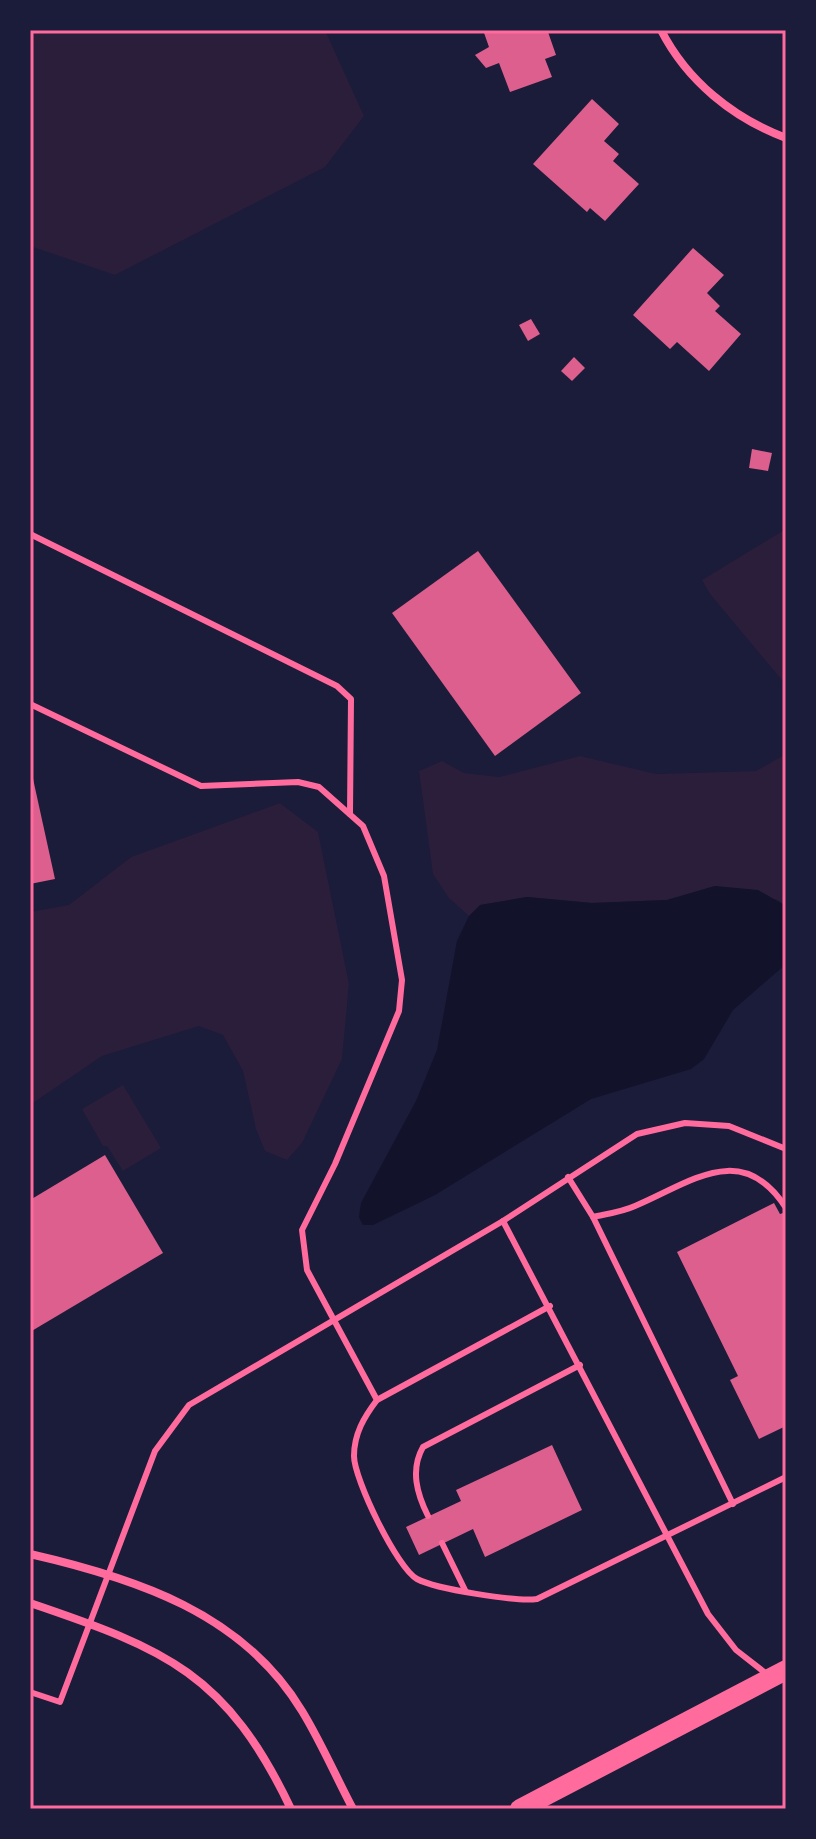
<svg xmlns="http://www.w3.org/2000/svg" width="816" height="1839" viewBox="0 0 816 1839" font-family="Commissioner,sans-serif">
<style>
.green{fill:#2a1e3b}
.water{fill:#12122b}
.building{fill:#dd5f8e}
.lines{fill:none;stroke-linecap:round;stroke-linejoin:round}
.service{stroke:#ff6b9d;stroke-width:6}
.minor{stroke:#ff6b9d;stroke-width:8}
.primary{stroke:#ff6b9d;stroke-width:20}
.neatline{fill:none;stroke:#ff6b9d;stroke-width:3}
</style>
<rect width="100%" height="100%" fill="#1b1b3a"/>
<g class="green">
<polygon points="30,30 325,30 364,116 325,167 115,275 30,246"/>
<polygon points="786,529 786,685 710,594 702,580"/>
<polygon points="786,754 786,906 778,900 715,886 667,900 592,903 527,897 480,905 469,916 449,898 433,874 419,771 442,761 464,773 499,777 580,756 656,774 756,771"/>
<polygon points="280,803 318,832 349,984 342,1059 302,1143 287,1160 265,1151 256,1129 243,1071 223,1035 199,1026 102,1056 30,1105 30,912 69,905 131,857"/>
<polygon points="123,1085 161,1148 123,1171 107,1146 103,1146 82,1109"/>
</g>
<polygon class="water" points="715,886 758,890 786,906 786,964 733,1010 704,1059 691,1069 591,1099 435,1195 373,1225 363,1225 359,1217 361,1203 416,1101 437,1050 457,941 469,916 480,905 527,897 592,903 667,900"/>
<g class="building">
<polygon points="483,30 553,30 548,32 556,55 545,59 552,77 510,92 499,63 486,68 475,55 489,47"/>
<polygon points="592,99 619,124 604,141 619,154 613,161 639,184 605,221 590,208 587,212 533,164"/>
<polygon points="693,248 724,275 707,293 720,306 715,311 741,334 709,371 677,342 670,349 633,315"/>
<polygon points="531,319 540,334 528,341 519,325"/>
<polygon points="574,357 585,368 572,381 561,371"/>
<polygon points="752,449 772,453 768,471 749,468"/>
<polygon points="478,551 581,693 495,756 392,613"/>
<polygon points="30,765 55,879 30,884"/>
<polygon points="105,1155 163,1253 30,1332 30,1200"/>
<polygon points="774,1203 780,1214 786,1212 786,1426 759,1439 730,1380 738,1376 677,1252"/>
<polygon points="552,1445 582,1510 485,1557 473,1529 419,1555 406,1527 461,1501 456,1490"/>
</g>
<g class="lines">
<g class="service">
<polyline points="30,534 337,686 351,699 350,814"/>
<polyline points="30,704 201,786 298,782 319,787 363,826 384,876 402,980 399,1011 335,1164 302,1230 307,1270 377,1400"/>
<polyline points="568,1177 593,1217 733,1504"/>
<path d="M593 1217C606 1214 622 1212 635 1206 690 1183 742 1139 786 1208"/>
<polyline points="503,1221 708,1614 736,1650 768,1675"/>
<path d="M550 1306 377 1400C364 1417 354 1434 354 1456 354 1479 397 1568 417 1579 436 1589 516 1602 537 1599L786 1477"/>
<path d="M428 1516C417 1494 410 1470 423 1447L580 1365"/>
<polyline points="442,1543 465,1590"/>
<polyline points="30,1692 60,1702 155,1451 189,1405 503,1221 637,1134 685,1123 729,1126 786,1149"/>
</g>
<g class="minor">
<path d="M661 30C687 81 733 118 786 138"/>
<path d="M30 1554C135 1578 243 1613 302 1711 321 1742 336 1777 353 1809"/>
<path d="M30 1603C166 1649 227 1674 291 1809"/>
</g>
<polyline class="primary" points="520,1809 786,1670"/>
</g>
<rect width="816" height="1839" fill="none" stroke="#1b1b3a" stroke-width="64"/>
<rect x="32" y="32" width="752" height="1775" class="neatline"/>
</svg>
